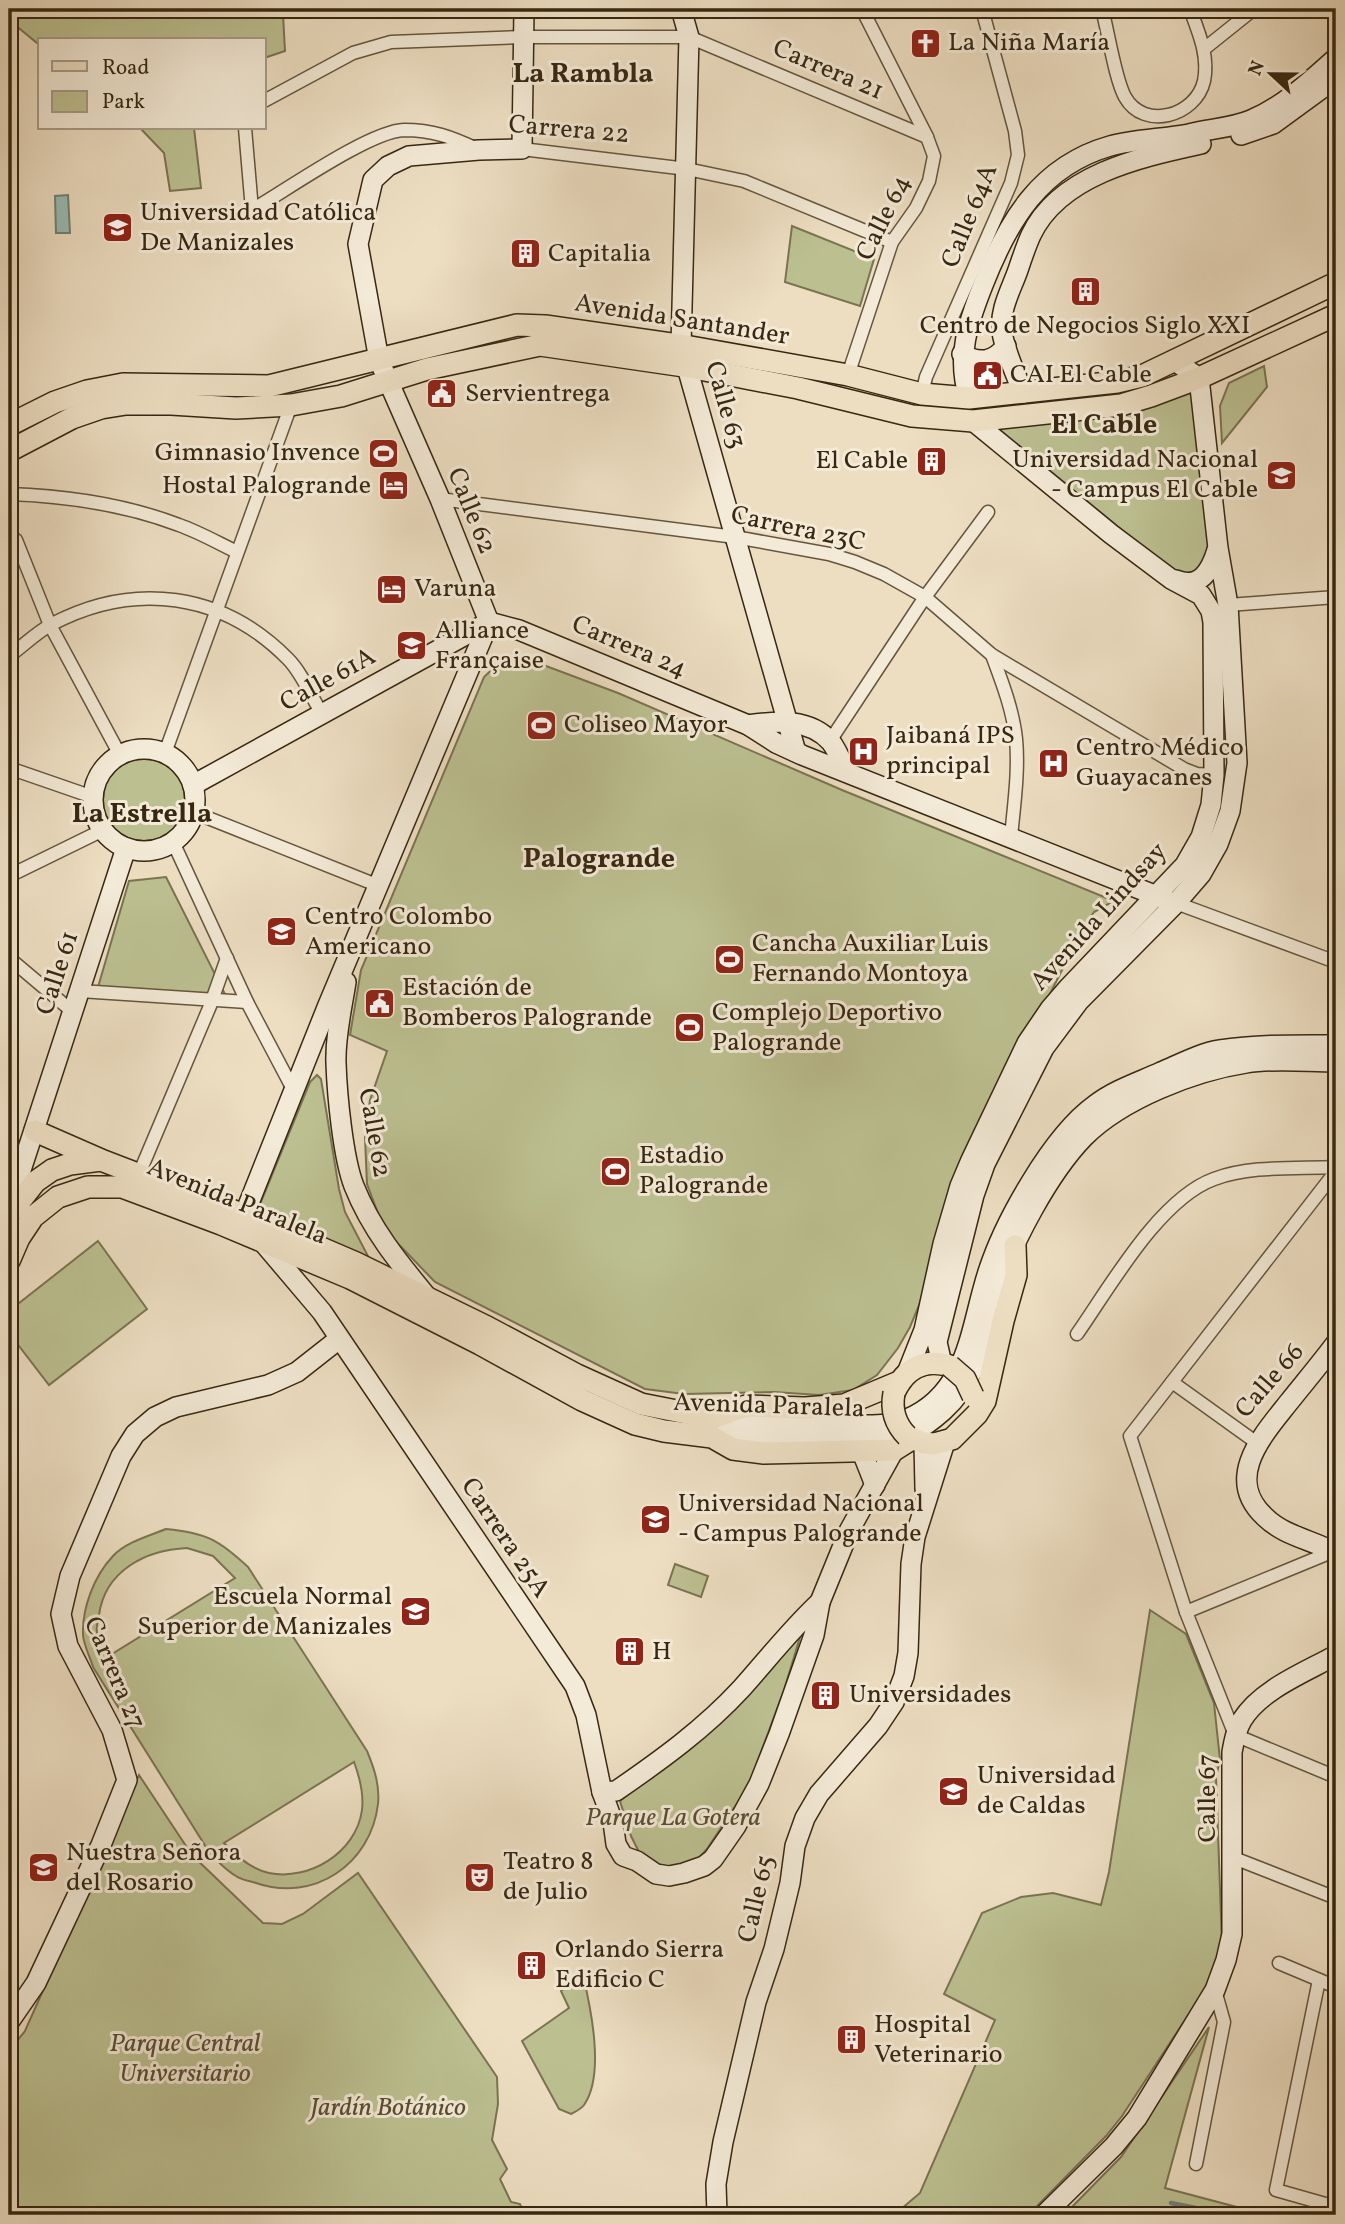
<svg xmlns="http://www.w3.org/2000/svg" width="1345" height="2224" viewBox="0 0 1345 2224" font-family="Vollkorn,serif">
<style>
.green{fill:#bcc091;stroke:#7a7452;stroke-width:2;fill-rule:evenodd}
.water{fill:#99bcb5;stroke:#728174;stroke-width:2}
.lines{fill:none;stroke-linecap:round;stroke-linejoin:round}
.stream{stroke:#728174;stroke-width:4.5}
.street-casing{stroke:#64563e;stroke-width:15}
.secondary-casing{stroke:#372812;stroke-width:22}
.primary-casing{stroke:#372812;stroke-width:24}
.street{stroke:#f3ead7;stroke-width:12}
.secondary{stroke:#f3ead7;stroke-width:19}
.primary{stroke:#eddec2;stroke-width:21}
.primary-bridge-casing{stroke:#372812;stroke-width:24;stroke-linecap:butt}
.primary-bridge{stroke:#eddec2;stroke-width:21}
.labels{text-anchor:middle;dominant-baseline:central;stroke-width:6;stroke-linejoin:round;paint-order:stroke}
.poi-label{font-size:26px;fill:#372812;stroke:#f3ead7;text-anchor:start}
.street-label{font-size:26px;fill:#372812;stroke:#f3ead7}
.park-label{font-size:26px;font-style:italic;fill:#584e32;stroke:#f3ead7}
.neighbourhood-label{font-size:28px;font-weight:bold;fill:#372812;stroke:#f3ead7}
</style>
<rect width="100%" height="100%" fill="#eddec2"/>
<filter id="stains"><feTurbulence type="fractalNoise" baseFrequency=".00286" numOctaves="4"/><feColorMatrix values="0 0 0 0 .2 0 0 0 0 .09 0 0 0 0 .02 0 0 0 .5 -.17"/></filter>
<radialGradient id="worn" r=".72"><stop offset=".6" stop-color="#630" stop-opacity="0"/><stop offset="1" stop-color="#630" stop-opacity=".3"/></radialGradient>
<g class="green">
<polygon points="9,9 302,9 283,14 285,51 264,58 264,40 40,40 40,43 37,43 9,20"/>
<polygon points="140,128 194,128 201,188 170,191 164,153"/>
<polygon points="792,226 874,259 860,306 785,282"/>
<polygon points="1264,366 1267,387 1222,443 1220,406 1229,383"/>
<polygon points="1191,387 1210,560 1193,574 1176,572 1167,567 994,425"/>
<polygon points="522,657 618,693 842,790 1114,901 1094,912 1081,932 947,1200 920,1303 910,1327 898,1348 877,1375 853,1390 819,1395 774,1392 684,1394 645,1389 435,1282 384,1229 367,1184 365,1138 370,1100 387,1051 350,1035 361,970 484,677 501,661"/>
<circle cx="144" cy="800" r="41"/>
<polygon points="166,877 227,998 98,987 129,881"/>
<polygon points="317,1075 321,1079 339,1189 345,1212 369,1258 256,1214 310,1082"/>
<polygon points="98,1241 147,1309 49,1385 9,1333 9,1311"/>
<path d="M166 1529C207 1533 219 1540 248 1567L367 1751C374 1768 380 1785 378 1804 371 1864 314 1903 256 1883 250 1881 241 1880 236 1876 227 1871 219 1862 211 1855L93 1667C90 1657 84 1646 83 1635 82 1608 94 1576 113 1556 126 1542 149 1536 166 1529ZM187 1548 213 1556 235 1578 107 1657C104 1649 99 1640 97 1632 96 1627 98 1620 99 1615 105 1571 145 1550 187 1548ZM354 1762C360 1778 364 1793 362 1810 356 1853 309 1881 269 1873 251 1869 236 1856 224 1843Z"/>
<polygon points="675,1564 708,1576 701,1597 668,1585"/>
<polygon points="1150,1610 1186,1634 1214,1703 1220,1760 1216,1777 1222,1945 1206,1988 1122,2116 1106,2136 1034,2209 1031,2215 894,2215 920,2193 995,2020 944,1994 982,1913 1021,1897 1053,1893 1101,1905 1109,1872"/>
<polygon points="801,1634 784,1690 748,1787 707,1849 697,1860 677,1866 667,1866 658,1864 640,1854 631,1836 620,1801 678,1755"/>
<polygon points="139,1775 192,1855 263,1923 282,1924 303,1914 358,1873 497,2077 498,2104 492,2140 507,2169 500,2179 511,2202 520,2204 525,2215 9,2215 9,2051 25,2031"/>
<path d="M583 1975C591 2009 605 2075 584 2105 581 2109 575 2112 571 2114L559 2109 522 2041 569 2008 561 1991Z"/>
<polygon points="1209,2027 1165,2188 1267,2215 1064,2215 1121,2157"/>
</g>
<polygon class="water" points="68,195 70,233 56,233 55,196"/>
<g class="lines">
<polyline class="stream" points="1171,2203 1231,2215"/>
<defs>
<g id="street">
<path d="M1102 9C1108 31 1115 79 1125 97 1144 131 1196 116 1204 81 1209 56 1199 33 1190 9"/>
<polyline points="1204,49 1254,9"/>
<polyline points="264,101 353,53 391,42 524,37 689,37 927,137"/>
<path d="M245 128 252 210C285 191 370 131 404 130 433 130 451 137 477 149"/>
<polyline points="522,149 687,169 744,181 892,242"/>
<polyline points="848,375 892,242 916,208 929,181 934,156 927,137 862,9"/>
<polyline points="922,394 926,377 1011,183 1018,155 1015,131 982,9"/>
<path d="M9 494C67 496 124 504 179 525 199 532 218 543 237 552"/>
<polyline points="440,499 735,537 829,554 855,562 884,574 925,597 992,655 1184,769 1197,774 1214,775"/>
<polyline points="16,540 50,625 120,755"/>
<polyline points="1228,605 1336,597"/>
<path d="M992 655C1002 682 1013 710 1016 739 1019 771 1014 805 1011 837"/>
<path d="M9 656C23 646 37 632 52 624 134 581 222 592 288 659 302 673 311 696 322 714"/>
<polyline points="830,741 925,597 988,512"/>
<polyline points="165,753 291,405"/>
<polyline points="9,768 93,797"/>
<polyline points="193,812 379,886"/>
<polyline points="173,842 247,1002 295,1093"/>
<polyline points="9,876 103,830"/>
<polyline points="1176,903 1336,962"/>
<polyline points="9,958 73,1012"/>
<polyline points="80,991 247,1002"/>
<polyline points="1336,1171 1130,1436 1186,1612 1235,1735 1336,1777"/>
<polyline points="139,1174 210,1006 227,958"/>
<path d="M1077 1334C1110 1287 1159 1199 1214 1179 1251 1165 1297 1169 1336 1167"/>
<polyline points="1172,1382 1257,1443"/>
<polyline points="1186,1612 1334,1551"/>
<polyline points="1234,1858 1336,1898"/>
<polyline points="1279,1963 1336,1987"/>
<polyline points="1319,1980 1276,2190 1336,2207"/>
<polyline points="1196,2164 1224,2022 1215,1990"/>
</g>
<g id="secondary">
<polyline points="681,9 689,37 681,346 796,752"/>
<polyline points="1241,135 1273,124 1336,78"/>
<path d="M962 354C979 364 994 362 1006 346"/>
<path d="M1023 393C1016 374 1005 352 1002 332 999 310 1011 290 1018 270 1022 258 1026 246 1031 235 1060 174 1142 157 1201 144"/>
<path d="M969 398C956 356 968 323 983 285 1008 221 1040 166 1110 146 1135 139 1163 139 1189 134 1208 129 1232 128 1251 120 1284 106 1309 82 1336 58"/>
<path d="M1176 580C1200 590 1211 570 1217 550"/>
<polyline points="489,622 519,630 748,725 776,743 802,755 1167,900"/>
<path d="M748 725C776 721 810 718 831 742 837 750 842 762 846 771"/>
<circle cx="144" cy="800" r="51"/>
<polyline points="193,785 489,622"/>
<path d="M346 982C342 1008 335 1037 336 1063 337 1094 343 1158 354 1186 371 1229 399 1263 428 1298"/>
<polyline points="20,1208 21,1170 126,848"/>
<polyline points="239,1228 328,1005 489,622 440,499 379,360 358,244 373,180 388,166 409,156 479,150 522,149 524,9"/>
<polyline points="261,1240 322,1312 575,1686 586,1715 602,1792 613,1822 616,1844 623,1856 637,1861 656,1874 669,1876 684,1873 704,1866 713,1859 736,1826 759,1784 779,1734 814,1635 820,1602 849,1531 894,1450"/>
<path d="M1336 1343C1321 1363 1305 1382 1289 1402 1263 1435 1223 1478 1265 1517 1284 1536 1313 1540 1336 1553"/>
<polyline points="942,1364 937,1342 974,1195 985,1164 1044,1048 1079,1001 1176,903 1201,874 1218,844 1230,811 1237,763 1228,605 1218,548 1199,378 1175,361"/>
<polyline points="907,1373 924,1330 943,1244 960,1186 971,1160 1027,1043 1050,1009 1069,987 1185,865 1201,837 1211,805 1214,775 1213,622 1211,611 1201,595 1171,579 1111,534 973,421"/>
<path d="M713 1418C758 1422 804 1425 850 1425 868 1425 890 1426 907 1419 969 1393 970 1327 988 1272 1004 1222 1052 1136 1095 1105 1114 1090 1139 1082 1161 1072 1180 1064 1200 1053 1220 1050 1258 1044 1298 1045 1336 1045"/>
<path d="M712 1437C756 1438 800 1440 844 1439 866 1439 892 1440 913 1432 924 1427 934 1419 943 1411 981 1376 982 1339 996 1292 1011 1244 1049 1173 1084 1137 1122 1099 1194 1071 1246 1063 1275 1058 1307 1062 1336 1062"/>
<polyline points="924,1443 925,1489"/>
<polyline points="862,1452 875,1485"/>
<path d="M602 1792 616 1791C661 1760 704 1729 741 1689 767 1660 791 1629 820 1602"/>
<polyline points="9,2022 36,1983 101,1845 127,1780 112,1730 68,1646 61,1614 70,1576 121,1456 135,1434 155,1417 176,1407 268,1385 297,1372 339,1339"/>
<polyline points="717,2215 716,2184 723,2142 756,2002 774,1949 790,1883 795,1846 805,1818 819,1794 878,1726 894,1702 904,1676 908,1653 911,1564 915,1537 945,1442"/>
<path d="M1044 2215 1114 2146 1137 2118 1215 1990 1226 1960 1232 1934V1752C1234 1741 1236 1730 1242 1720 1261 1689 1306 1672 1336 1655"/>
</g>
<g id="primary">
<polyline points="9,425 55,402 87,391 123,384 269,386 517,325 545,326 685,346 848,375 922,394 969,398 1117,382 1142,376 1336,283"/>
<polyline points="9,451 72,418 101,408 126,404 171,404 236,408 291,405 341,396 427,369 540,345 684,366 798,388 912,416 973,421 1121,405 1151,396 1199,378 1336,315"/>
<polyline points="35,1131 99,1159"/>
<polyline points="9,1215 35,1182 52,1170 70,1164 101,1160 244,1215 356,1263 487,1327 577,1375 641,1404 712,1418 746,1406 805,1408 844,1405 899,1382"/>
<polyline points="9,1261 19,1238 33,1217 58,1197 88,1187 122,1187 221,1224 350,1278 480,1344 582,1400 635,1424 664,1431 712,1437 733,1449 764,1453 894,1450 913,1438"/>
<path d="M894 1393C905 1368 924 1358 950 1366"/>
<polyline points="907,1436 924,1443 934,1444 952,1439 977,1414 985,1401 1003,1321 1016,1275 1015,1246"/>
</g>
</defs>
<use href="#street" class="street-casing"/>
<use href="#secondary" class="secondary-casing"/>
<use href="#primary" class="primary-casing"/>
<use href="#street" class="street"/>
<use href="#secondary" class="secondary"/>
<use href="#primary" class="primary"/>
<defs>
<g id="primary-bridge">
<polyline points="950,1366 965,1379 973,1396"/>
<path d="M894 1393C891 1409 895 1424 907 1436"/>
</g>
</defs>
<use href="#primary-bridge" class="primary-bridge-casing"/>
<use href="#primary-bridge" class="primary-bridge"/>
</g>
<defs>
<symbol id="church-square" viewBox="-11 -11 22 22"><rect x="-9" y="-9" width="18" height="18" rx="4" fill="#8f2418" stroke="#f3ead7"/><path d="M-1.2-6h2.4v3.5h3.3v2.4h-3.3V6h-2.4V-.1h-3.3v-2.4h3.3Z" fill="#fff"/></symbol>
<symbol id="university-square" viewBox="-11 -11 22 22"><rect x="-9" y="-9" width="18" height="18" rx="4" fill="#8f2418" stroke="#f3ead7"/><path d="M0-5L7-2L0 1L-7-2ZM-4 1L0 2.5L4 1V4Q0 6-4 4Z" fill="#fff"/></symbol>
<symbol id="building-square" viewBox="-11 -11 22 22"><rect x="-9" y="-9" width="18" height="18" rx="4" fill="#8f2418" stroke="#f3ead7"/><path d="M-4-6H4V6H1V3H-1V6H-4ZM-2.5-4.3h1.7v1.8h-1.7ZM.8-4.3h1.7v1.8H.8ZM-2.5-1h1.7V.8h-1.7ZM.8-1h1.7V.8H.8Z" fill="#fff"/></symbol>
<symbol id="civic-square" viewBox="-11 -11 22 22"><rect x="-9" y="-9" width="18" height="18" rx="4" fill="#8f2418" stroke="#f3ead7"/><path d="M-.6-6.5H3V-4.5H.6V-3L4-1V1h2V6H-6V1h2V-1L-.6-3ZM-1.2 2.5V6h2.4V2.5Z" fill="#fff"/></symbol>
<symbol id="stadium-square" viewBox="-11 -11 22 22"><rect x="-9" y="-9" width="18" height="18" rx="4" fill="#8f2418" stroke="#f3ead7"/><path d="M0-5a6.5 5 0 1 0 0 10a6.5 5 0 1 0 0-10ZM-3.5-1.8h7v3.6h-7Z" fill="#fff"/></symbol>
<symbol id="hotel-square" viewBox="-11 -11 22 22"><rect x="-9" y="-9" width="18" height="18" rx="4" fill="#8f2418" stroke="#f3ead7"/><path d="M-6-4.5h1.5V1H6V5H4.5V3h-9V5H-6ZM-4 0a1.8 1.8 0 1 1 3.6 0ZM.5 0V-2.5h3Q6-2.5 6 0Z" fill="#fff"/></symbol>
<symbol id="hospital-square" viewBox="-11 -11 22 22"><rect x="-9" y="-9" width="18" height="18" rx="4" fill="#8f2418" stroke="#f3ead7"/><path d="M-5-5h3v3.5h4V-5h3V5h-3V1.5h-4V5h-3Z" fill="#fff"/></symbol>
<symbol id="school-square" viewBox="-11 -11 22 22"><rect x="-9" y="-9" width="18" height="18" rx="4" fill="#8f2418" stroke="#f3ead7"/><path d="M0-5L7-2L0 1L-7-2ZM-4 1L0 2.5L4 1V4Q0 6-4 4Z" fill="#fff"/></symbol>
<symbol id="theatre-square" viewBox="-11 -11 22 22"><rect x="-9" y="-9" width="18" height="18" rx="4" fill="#8f2418" stroke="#f3ead7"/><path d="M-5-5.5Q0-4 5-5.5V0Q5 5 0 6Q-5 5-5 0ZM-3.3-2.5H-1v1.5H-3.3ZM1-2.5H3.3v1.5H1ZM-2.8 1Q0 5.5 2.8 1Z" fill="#fff"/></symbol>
</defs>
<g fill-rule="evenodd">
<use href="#church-square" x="908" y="26" width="35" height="35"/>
<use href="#university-square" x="100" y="210" width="35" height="35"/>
<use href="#building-square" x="508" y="236" width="35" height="35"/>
<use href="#building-square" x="1068" y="274" width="35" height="35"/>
<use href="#civic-square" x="970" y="358" width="35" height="35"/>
<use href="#civic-square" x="424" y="376" width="35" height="35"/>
<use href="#stadium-square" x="366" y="436" width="35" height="35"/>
<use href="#building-square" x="914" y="444" width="35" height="35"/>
<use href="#university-square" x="1264" y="458" width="35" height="35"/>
<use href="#hotel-square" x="376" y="468" width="35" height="35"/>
<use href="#hotel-square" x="374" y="572" width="35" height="35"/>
<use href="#university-square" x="394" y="628" width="35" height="35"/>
<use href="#stadium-square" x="524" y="708" width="35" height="35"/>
<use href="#hospital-square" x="846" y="734" width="35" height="35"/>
<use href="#hospital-square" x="1036" y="746" width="35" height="35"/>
<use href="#university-square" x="264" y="914" width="35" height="35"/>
<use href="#stadium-square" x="712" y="942" width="35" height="35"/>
<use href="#civic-square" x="362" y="986" width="35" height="35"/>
<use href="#stadium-square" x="672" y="1010" width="35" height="35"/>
<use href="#stadium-square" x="598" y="1154" width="35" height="35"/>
<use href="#university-square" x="638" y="1502" width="35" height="35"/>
<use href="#school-square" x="398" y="1594" width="35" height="35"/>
<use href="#building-square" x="612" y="1634" width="35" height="35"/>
<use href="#building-square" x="808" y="1678" width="35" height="35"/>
<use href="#university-square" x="936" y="1774" width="35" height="35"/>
<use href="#school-square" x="26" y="1850" width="35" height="35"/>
<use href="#theatre-square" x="462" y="1860" width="35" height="35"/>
<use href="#building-square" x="514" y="1948" width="35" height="35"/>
<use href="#building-square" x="834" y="2022" width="35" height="35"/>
</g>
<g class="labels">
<g class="poi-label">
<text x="948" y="43">La Niña María</text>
<text x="140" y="213">Universidad Católica<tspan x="140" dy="30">De Manizales</tspan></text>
<text x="548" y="254">Capitalia</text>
<text x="1085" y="326" text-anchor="middle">Centro de Negocios Siglo XXI</text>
<text x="1010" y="375">CAI El Cable</text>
<text x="465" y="394">Servientrega</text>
<text x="360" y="453" text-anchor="end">Gimnasio Invence</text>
<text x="1258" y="460" text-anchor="end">Universidad Nacional<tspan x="1258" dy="30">- Campus El Cable</tspan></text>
<text x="908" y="461" text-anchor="end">El Cable</text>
<text x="371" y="486" text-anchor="end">Hostal Palogrande</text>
<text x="414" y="589">Varuna</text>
<text x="435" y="631">Alliance<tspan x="435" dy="30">Française</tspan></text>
<text x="564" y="725">Coliseo Mayor</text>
<text x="886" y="736">Jaibaná IPS<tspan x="886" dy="30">principal</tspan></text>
<text x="1076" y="748">Centro Médico<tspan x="1076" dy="30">Guayacanes</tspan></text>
<text x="305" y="917">Centro Colombo<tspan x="305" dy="30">Americano</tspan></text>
<text x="752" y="944">Cancha Auxiliar Luis<tspan x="752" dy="30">Fernando Montoya</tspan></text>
<text x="402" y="988">Estación de<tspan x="402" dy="30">Bomberos Palogrande</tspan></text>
<text x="712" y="1013">Complejo Deportivo<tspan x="712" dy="30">Palogrande</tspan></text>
<text x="639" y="1156">Estadio<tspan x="639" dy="30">Palogrande</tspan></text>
<text x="678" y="1504">Universidad Nacional<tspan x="678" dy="30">- Campus Palogrande</tspan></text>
<text x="392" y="1597" text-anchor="end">Escuela Normal<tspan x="392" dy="30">Superior de Manizales</tspan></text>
<text x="652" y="1652">H</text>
<text x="849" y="1695">Universidades</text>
<text x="977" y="1776">Universidad<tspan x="977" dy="30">de Caldas</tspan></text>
<text x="66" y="1853">Nuestra Señora<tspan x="66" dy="30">del Rosario</tspan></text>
<text x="503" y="1862">Teatro 8<tspan x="503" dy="30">de Julio</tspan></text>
<text x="555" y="1950">Orlando Sierra<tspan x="555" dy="30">Edificio C</tspan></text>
<text x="874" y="2025">Hospital<tspan x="874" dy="30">Veterinario</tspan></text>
</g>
<g class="street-label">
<text transform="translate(828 70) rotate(23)">Carrera 21</text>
<text transform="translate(569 130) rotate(5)">Carrera 22</text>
<text transform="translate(970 216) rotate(-68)">Calle 64A</text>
<text transform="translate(884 218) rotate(-64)">Calle 64</text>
<text transform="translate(682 320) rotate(9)">Avenida Santander</text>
<text transform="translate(725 405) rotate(74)">Calle 63</text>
<text transform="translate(471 511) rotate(68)">Calle 62</text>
<text transform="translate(798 529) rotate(12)">Carrera 23C</text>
<text transform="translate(629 647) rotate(23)">Carrera 24</text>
<text transform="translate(328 680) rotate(-29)">Calle 61A</text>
<text transform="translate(1099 917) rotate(-48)">Avenida Lindsay</text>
<text transform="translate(58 973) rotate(-72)">Calle 61</text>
<text transform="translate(374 1133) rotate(80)">Calle 62</text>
<text transform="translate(237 1202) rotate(22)">Avenida Paralela</text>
<text transform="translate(1270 1381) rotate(-49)">Calle 66</text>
<text transform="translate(769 1406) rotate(2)">Avenida Paralela</text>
<text transform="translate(505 1538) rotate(56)">Carrera 25A</text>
<text transform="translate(114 1673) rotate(67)">Carrera 27</text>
<text transform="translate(1208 1798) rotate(-90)">Calle 67</text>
<text transform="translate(757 1899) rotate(-77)">Calle 65</text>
</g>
<g class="park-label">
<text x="673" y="1818">Parque La Gotera</text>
<text x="185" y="2044">Parque Central<tspan x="185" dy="30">Universitario</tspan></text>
<text x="388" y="2108">Jardín Botánico</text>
</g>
<g class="neighbourhood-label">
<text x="583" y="74">La Rambla</text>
<text x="1104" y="425">El Cable</text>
<text x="142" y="814">La Estrella</text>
<text x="599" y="859">Palogrande</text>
</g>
</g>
<rect width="1345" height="2224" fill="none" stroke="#eddec2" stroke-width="35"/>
<rect x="10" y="10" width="1324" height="2203" fill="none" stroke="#372812" stroke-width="3.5"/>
<rect x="18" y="18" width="1310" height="2189" fill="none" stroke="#372812" stroke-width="2"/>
<rect x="38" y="38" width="228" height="91" fill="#f3ead7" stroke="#a89c88" stroke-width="2"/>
<rect x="52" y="61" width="35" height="10" fill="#eddec2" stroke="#a89c88" stroke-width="2"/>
<text x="102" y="74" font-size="21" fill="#372812">Road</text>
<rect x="52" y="91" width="35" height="21" fill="#bcc091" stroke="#a89c88" stroke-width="2"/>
<text x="102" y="108" font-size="21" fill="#372812">Park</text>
<g transform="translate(1271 74) rotate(292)" stroke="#f3ead7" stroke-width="5" paint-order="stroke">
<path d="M0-5L12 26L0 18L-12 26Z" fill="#372812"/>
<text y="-10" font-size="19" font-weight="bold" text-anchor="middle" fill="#372812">N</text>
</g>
<rect width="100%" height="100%" filter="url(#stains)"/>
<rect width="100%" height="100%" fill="url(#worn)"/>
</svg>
